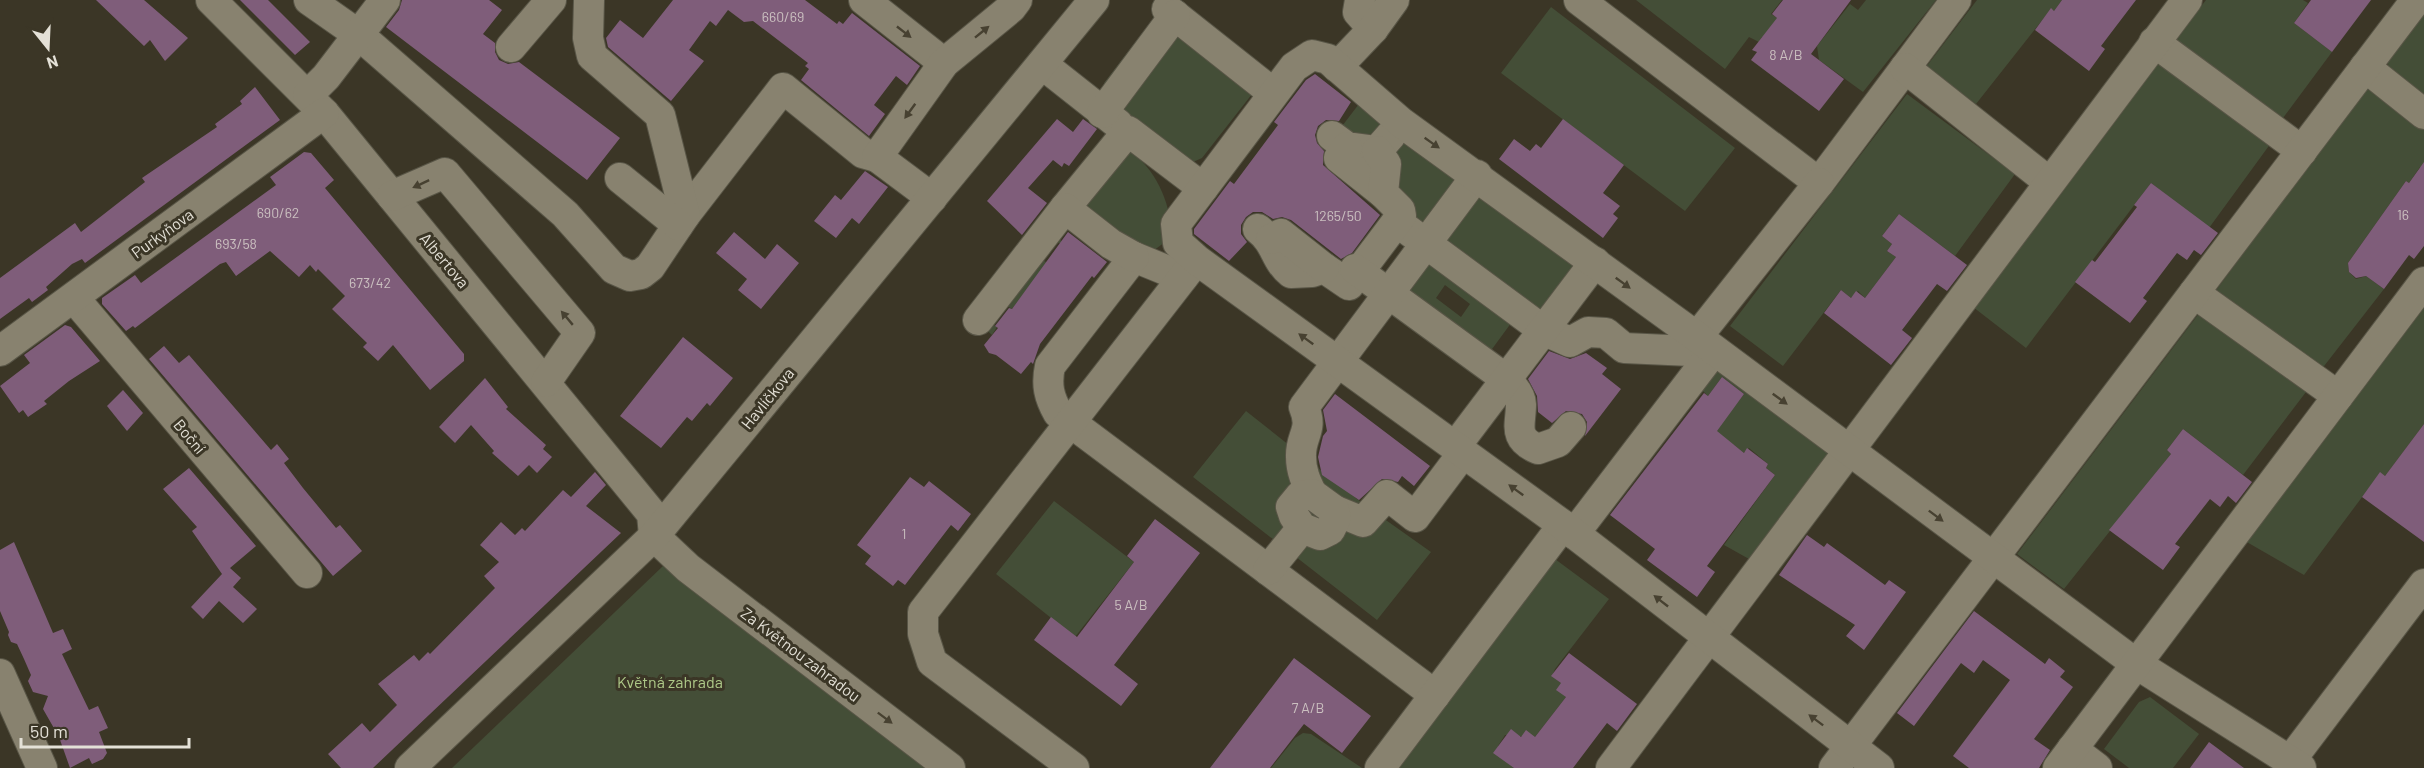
<svg xmlns="http://www.w3.org/2000/svg" width="2424" height="768" viewBox="0 0 2424 768" font-family="Barlow,sans-serif">
<style>
.green{fill:#444e37;fill-rule:evenodd}
.building{fill:#7f5d7a}
.lines{fill:none;stroke-linecap:round;stroke-linejoin:round}
.minor-casing{stroke:#585546;stroke-width:32}
.minor{stroke:#88826f;stroke-width:30}
.oneway{fill:#474131}
.labels{text-anchor:middle;dominant-baseline:central;stroke-width:6;stroke-linejoin:round;paint-order:stroke}
.number-label{font-size:14px;fill:#cbc0c0}
.street-label{font-size:16px;fill:#e4e1d7;stroke:#3b3626}
.park-label{font-size:16px;fill:#aec988;stroke:#3b3626}
</style>
<rect width="100%" height="100%" fill="#3b3626"/>
<g class="green">
<polygon points="1636,0 1782,0 1771,14 1782,21 1767,40 1762,37 1759,42 1749,37 1725,69"/>
<polygon points="1866,0 1936,0 1863,92 1819,60 1817,46 1850,4 1858,10"/>
<polygon points="1977,0 2062,0 2054,11 2051,9 1976,104 1926,67"/>
<polygon points="2206,0 2303,0 2308,3 2294,23 2332,52 2280,122 2172,44"/>
<path d="M2424 2V99C2414 91 2402 84 2393 75 2375 56 2412 18 2424 2Z"/>
<polygon points="1551,7 1735,148 1685,211 1501,73"/>
<polygon points="1162,18 1256,89 1202,158 1193,162 1140,131 1107,91 1104,83 1149,24 1153,26"/>
<polygon points="2158,61 2271,143 2209,228 2151,183 2026,348 1973,307"/>
<polygon points="2370,83 2424,127 2424,167 2420,167 2409,183 2406,181 2348,263 2349,272 2356,279 2366,276 2384,289 2321,370 2214,293"/>
<polygon points="1907,94 2015,174 1955,256 1899,214 1882,236 1892,244 1887,251 1896,257 1865,298 1858,291 1851,298 1841,290 1783,366 1730,326"/>
<polygon points="1362,100 1395,125 1378,144 1336,134"/>
<polygon points="1401,130 1469,182 1426,240 1393,199 1388,145"/>
<path d="M1127 147C1157 172 1168 197 1173 236L1145 257 1073 211Z"/>
<polygon points="1474,184 1587,266 1542,326 1430,243"/>
<polygon points="1056,236 1063,242 1061,244 1057,242 1042,259 1047,263 1012,309 1007,306 994,325 997,327 992,335 981,325"/>
<path d="M1427 247 1517 315 1484 360 1392 293ZM1445 285 1470 304 1461 317 1436 298Z"/>
<polygon points="2424,306 2424,424 2385,476 2380,473 2304,575 2245,541"/>
<polygon points="2200,312 2306,392 2243,475 2183,429 2167,450 2171,454 2064,589 2017,554"/>
<polygon points="1717,366 1833,450 1749,559 1724,545 1775,475 1766,468 1768,464 1749,448 1744,453 1734,445 1702,448 1744,394 1722,377 1708,396 1699,387"/>
<polygon points="1246,411 1366,506 1431,552 1377,620 1193,477"/>
<polygon points="1054,501 1134,562 1075,637 996,574"/>
<polygon points="1555,559 1609,599 1555,669 1552,676 1561,683 1566,697 1535,737 1505,735 1498,746 1514,768 1396,768"/>
<polygon points="663,566 927,768 452,768"/>
<polygon points="2150,697 2199,734 2173,768 2129,768 2104,749 2139,702"/>
<polygon points="1303,733 1311,734 1362,768 1271,768 1295,738"/>
</g>
<g class="building">
<polygon points="96,0 144,0 188,38 165,61 150,40 144,46"/>
<polygon points="240,0 268,0 310,42 295,55"/>
<polygon points="402,0 489,0 502,10 483,34 495,43 495,52 499,60 508,64 519,62 620,138 587,180 386,27 399,10"/>
<polygon points="673,0 805,0 837,24 839,21 843,24 852,13 920,66 907,85 896,76 874,105 885,114 869,136 801,80 809,69 805,66 808,63 753,21 744,22 728,10 716,26 710,21 689,50 704,61 671,101 608,47 606,38 620,20 643,38"/>
<polygon points="1783,0 1851,0 1811,54 1844,79 1819,111 1751,60 1757,52 1752,50 1777,18 1772,14"/>
<polygon points="2062,0 2136,0 2101,46 2105,49 2089,71 2035,30 2051,8 2054,11"/>
<polygon points="2311,0 2371,0 2332,52 2294,23"/>
<polygon points="1315,74 1351,102 1339,121 1326,120 1318,126 1315,135 1317,143 1324,151 1323,165 1380,215 1352,253 1341,259 1291,220 1282,217 1273,219 1262,212 1253,212 1246,217 1241,225 1241,234 1247,242 1229,261 1194,234 1194,229 1230,181 1234,184 1278,125 1274,122 1306,80"/>
<polygon points="255,87 280,120 85,263 82,259 72,264 46,287 48,290 32,302 29,298 0,319 0,278 75,223 81,232 145,182 142,178 217,127 215,124 242,104 240,101"/>
<polygon points="1057,119 1073,132 1083,119 1097,129 1069,166 1064,163 1062,167 1053,160 1028,188 1047,203 1022,235 987,201"/>
<polygon points="1563,119 1624,165 1603,193 1620,206 1613,214 1618,218 1603,238 1499,159 1514,139 1530,151 1536,144 1541,148"/>
<polygon points="304,152 311,153 334,180 325,188 464,354 464,361 430,390 393,345 378,361 363,347 367,343 332,309 345,296 318,269 316,272 310,265 299,277 270,251 236,276 226,262 220,264 135,328 133,326 126,331 102,304 102,298 135,275 141,283 276,185 270,177"/>
<polygon points="2424,162 2424,246 2414,259 2409,255 2384,289 2366,276 2356,278 2349,272 2348,263 2406,181 2409,183"/>
<polygon points="865,171 888,187 859,224 852,218 836,238 814,221 835,195 841,200"/>
<polygon points="2151,183 2218,233 2201,255 2194,250 2187,260 2177,253 2143,298 2147,301 2130,323 2075,282 2092,260 2095,262 2137,207 2134,205"/>
<polygon points="1899,214 1967,265 1947,291 1937,284 1902,330 1912,338 1891,365 1824,313 1841,290 1851,298 1856,291 1865,298 1896,257 1887,251 1892,244 1882,236"/>
<polygon points="734,232 765,259 777,244 799,263 761,309 738,290 747,279 716,253"/>
<polygon points="1068,232 1107,262 1094,278 1092,276 1040,344 1033,364 1031,362 1021,374 996,355 989,353 984,345 998,328 995,326 1009,308 1012,309"/>
<polygon points="65,325 71,327 100,361 69,381 44,401 47,404 28,417 23,410 19,413 0,386 30,363 24,355"/>
<polygon points="683,337 733,378 710,406 707,403 692,421 687,417 661,448 620,416"/>
<polygon points="164,346 179,363 189,355 271,450 277,444 289,459 284,463 303,488 336,528 340,525 362,551 333,576 149,359"/>
<polygon points="1549,351 1570,359 1586,353 1607,368 1602,374 1621,389 1585,436 1587,422 1582,414 1566,411 1552,423 1538,412 1537,396 1528,379"/>
<polygon points="1722,377 1744,394 1717,431 1744,453 1747,448 1768,464 1766,468 1775,475 1707,566 1715,572 1697,597 1647,560 1655,549 1610,515 1704,393 1708,396"/>
<polygon points="485,378 508,407 506,409 546,445 543,449 552,457 537,473 529,465 518,476 492,453 494,451 471,425 455,443 439,427"/>
<polygon points="123,390 143,413 127,431 107,406"/>
<polygon points="1335,394 1430,466 1414,486 1402,476 1398,482 1382,479 1359,500 1322,475 1318,457 1323,436 1327,431 1323,410"/>
<polygon points="2424,424 2424,542 2362,497 2380,472 2385,476"/>
<polygon points="2183,429 2252,482 2236,503 2228,496 2220,507 2210,499 2175,544 2180,547 2163,570 2109,530 2171,454 2167,450"/>
<polygon points="189,468 256,546 230,568 241,578 233,587 257,609 243,623 219,601 203,619 191,607 222,574 192,531 197,527 163,489"/>
<polygon points="595,472 606,485 586,506 621,533 373,768 341,768 328,754 362,723 370,732 397,705 378,684 414,655 419,661 428,652 430,654 495,588 484,576 499,562 480,545 501,522 515,535 522,528 525,531 563,490 571,497"/>
<polygon points="910,477 924,487 929,481 971,514 958,531 951,525 905,585 898,580 893,586 865,564 871,556 857,545"/>
<polygon points="1155,519 1200,553 1114,665 1138,684 1121,706 1034,640 1051,617 1077,637 1134,562 1127,556"/>
<polygon points="1807,535 1824,547 1827,543 1885,585 1889,580 1906,592 1864,650 1846,636 1855,625 1779,575"/>
<polygon points="14,542 53,633 63,629 72,649 62,654 89,710 98,706 108,728 99,732 107,753 103,759 92,764 89,758 70,768 59,737 43,709 48,696 33,692 28,681 31,675 24,659 17,644 11,642 8,635 9,632 0,611 0,550"/>
<polygon points="1974,611 2045,664 2049,658 2065,671 2060,677 2073,687 2034,739 2050,750 2039,768 1969,768 1953,756 2010,680 1983,660 1974,673 1961,663 1914,726 1897,713"/>
<polygon points="1569,653 1637,704 1617,731 1607,723 1573,768 1514,768 1493,753 1511,729 1521,737 1526,730 1535,737 1566,697 1556,690 1561,683 1551,676"/>
<polygon points="1294,658 1371,716 1342,753 1304,724 1270,768 1210,768"/>
<polygon points="2209,742 2244,768 2190,768"/>
</g>
<g class="lines">
<defs>
<g id="minor">
<polyline points="211,0 324,113 652,514 654,536"/>
<polyline points="309,0 359,35 565,214 614,269 630,276 641,274 650,267 685,215 783,88 863,153 877,157"/>
<polyline points="589,0 588,38 592,56 660,115 685,215"/>
<polyline points="864,0 944,63"/>
<polyline points="1360,0 1358,12 1373,29"/>
<polyline points="1579,0 1819,183 1956,0"/>
<polyline points="1167,9 1273,93"/>
<polyline points="2154,42 2302,151"/>
<polyline points="511,47 551,0"/>
<polyline points="1042,64 1118,124"/>
<polyline points="1337,67 1373,29 1394,0"/>
<polyline points="2365,67 2424,114"/>
<polyline points="1905,68 2049,182"/>
<polyline points="308,95 326,77 385,0"/>
<polyline points="1102,113 1175,15"/>
<polyline points="1332,136 1347,147 1377,151 1391,135"/>
<polyline points="1347,147 1339,158 1383,193"/>
<polyline points="620,178 678,225"/>
<polyline points="392,196 445,173 580,333 546,382"/>
<polyline points="932,198 877,157 944,63 1011,8 1017,0"/>
<polyline points="1065,208 1128,131 1203,188"/>
<polyline points="1397,222 1543,330 1570,342 1588,332 1606,333 1624,348 1713,352"/>
<path d="M1258 229C1277 244 1274 259 1291 273L1312 272 1324 268 1349 285 1401 216 1400 210 1383 193 1386 164 1377 151"/>
<polyline points="1271,239 1281,234 1324,268"/>
<path d="M1355 269 1506 379C1512 385 1521 395 1521 404 1521 425 1512 438 1538 449L1558 442 1571 427"/>
<path d="M1183 277 1134 257 1050 366C1046 385 1049 397 1058 413L1435 695"/>
<polyline points="2194,293 2338,396"/>
<polyline points="74,298 307,573"/>
<polyline points="978,320 1065,208 1111,244 1134,257"/>
<polyline points="1697,337 1819,183"/>
<polyline points="0,351 324,113"/>
<polyline points="1455,447 1595,262"/>
<path d="M1312 494C1306 482 1301 471 1301 457 1300 435 1314 431 1304 407L1477 175"/>
<polyline points="1334,510 1363,522 1387,495 1415,517 1463,453"/>
<polyline points="1574,534 1713,352"/>
<polyline points="654,536 688,568 950,768"/>
<polyline points="1268,570 1302,528 1320,535 1330,530 1336,518 1334,510 1312,494 1300,496 1291,507 1294,516 1302,528"/>
<polyline points="0,674 42,768"/>
<polyline points="2072,749 2097,768"/>
<polyline points="2290,761 2424,584"/>
<polyline points="410,768 654,536 1094,0"/>
<polyline points="1074,768 932,662 923,634 923,612 1195,262"/>
<polyline points="1380,768 1563,525"/>
<polyline points="1611,768 2187,0"/>
<polyline points="1834,768 2416,0"/>
<polyline points="1879,768 1563,525 1197,260 1178,243 1176,224 1294,67 1312,55 1328,59 1402,123 1697,337 2135,663 2301,768"/>
<polyline points="2058,768 2424,282"/>
</g>
</defs>
<use href="#minor" class="minor-casing"/>
<use href="#minor" class="minor"/>
</g>
<defs><path id="oneway-solid" d="M-6-.8H1V-3.2L6.5 0L1 3.2V.8H-6Z" transform="scale(1.5)"/></defs>
<g class="oneway">
<use href="#oneway-solid" transform="translate(904 32) rotate(38)"/>
<use href="#oneway-solid" transform="translate(982 32) rotate(-39)"/>
<use href="#oneway-solid" transform="translate(910 111) rotate(126)"/>
<use href="#oneway-solid" transform="translate(1432 143) rotate(35)"/>
<use href="#oneway-solid" transform="translate(421 184) rotate(155)"/>
<use href="#oneway-solid" transform="translate(1623 283) rotate(36)"/>
<use href="#oneway-solid" transform="translate(567 318) rotate(-130)"/>
<use href="#oneway-solid" transform="translate(1306 339) rotate(-144)"/>
<use href="#oneway-solid" transform="translate(1780 399) rotate(36)"/>
<use href="#oneway-solid" transform="translate(1516 490) rotate(-144)"/>
<use href="#oneway-solid" transform="translate(1936 516) rotate(37)"/>
<use href="#oneway-solid" transform="translate(1661 601) rotate(-142)"/>
<use href="#oneway-solid" transform="translate(885 718) rotate(37)"/>
<use href="#oneway-solid" transform="translate(1816 720) rotate(-143)"/>
</g>
<g class="labels">
<g class="number-label">
<text x="783" y="16">660/69</text>
<text x="1786" y="54">8 A/B</text>
<text x="278" y="212">690/62</text>
<text x="2403" y="214">16</text>
<text x="1338" y="215">1265/50</text>
<text x="236" y="243">693/58</text>
<text x="370" y="282">673/42</text>
<text x="904" y="533">1</text>
<text x="1131" y="604">5 A/B</text>
<text x="1308" y="707">7 A/B</text>
</g>
<g class="street-label">
<text transform="translate(162 233) rotate(-36)">Purkyňova</text>
<text transform="translate(445 260) rotate(50)">Albertova</text>
<text transform="translate(767 398) rotate(-51)">Havlíčkova</text>
<text transform="translate(190 436) rotate(50)">Boční</text>
<text transform="translate(801 654) rotate(37)">Za Květnou zahradou</text>
</g>
<g class="park-label">
<text x="670" y="681">Květná zahrada</text>
</g>
</g>
<g transform="translate(48 48) rotate(162)" stroke="#3b3626" stroke-width="4.5" paint-order="stroke">
<path d="M0-4.5L10 22L0 15L-10 22Z" fill="#e4e1d7"/>
<text y="-9" font-size="16" font-weight="bold" text-anchor="middle" fill="#e4e1d7">N</text>
</g>
<path d="M21 738v9h168v-9" fill="none" stroke="#e4e1d7" stroke-width="3"/>
<text x="30" y="738" font-size="18" fill="#e4e1d7" stroke="#3b3626" stroke-width="4.5" paint-order="stroke">50 m</text>
</svg>
